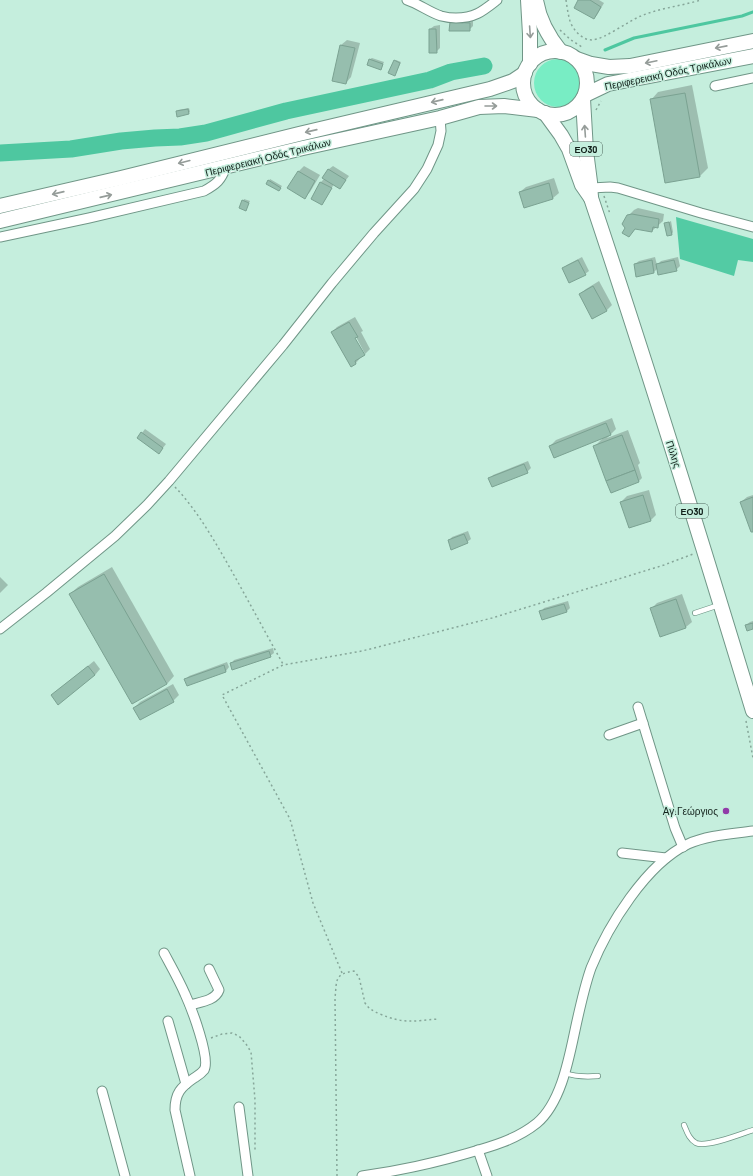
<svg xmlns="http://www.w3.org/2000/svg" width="753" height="1176" viewBox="0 0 753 1176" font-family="Barlow,sans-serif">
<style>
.green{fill:#78edc4}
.forest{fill:#53cba4}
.shadow{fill:#0003}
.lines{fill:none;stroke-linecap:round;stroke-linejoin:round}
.stream{stroke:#4ec7a0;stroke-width:3}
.river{stroke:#4ec7a0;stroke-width:17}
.building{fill:#96beae;stroke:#7ba292}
.service-casing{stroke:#709687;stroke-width:6}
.minor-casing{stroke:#709687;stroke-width:11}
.primary-casing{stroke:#709687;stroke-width:16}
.path{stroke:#86a699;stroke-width:1.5;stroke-dasharray:2 3;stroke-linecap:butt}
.service{stroke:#fff;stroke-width:4.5}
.minor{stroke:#fff;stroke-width:9}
.primary{stroke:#fff;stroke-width:14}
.oneway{stroke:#959c99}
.poi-dot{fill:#913ba8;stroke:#c5eedd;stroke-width:1.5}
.labels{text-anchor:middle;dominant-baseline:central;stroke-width:3;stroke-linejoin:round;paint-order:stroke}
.shield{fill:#c5eedd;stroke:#496057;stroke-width:1}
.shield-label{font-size:9px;font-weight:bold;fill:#14231d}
.street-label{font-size:10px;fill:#14231d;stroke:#c5eedd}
.poi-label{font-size:10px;fill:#14231d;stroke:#c5eedd;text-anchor:end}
</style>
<rect width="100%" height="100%" fill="#c5eedd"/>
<circle class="green" cx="558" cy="83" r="24"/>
<polygon class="forest" points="676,217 753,239 753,262 738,260 734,276 680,259"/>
<g class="shadow">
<polygon points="579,0 599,0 604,3 597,15 594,18"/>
<polygon points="454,19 473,20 473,26 469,30 450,30"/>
<polygon points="440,25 440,48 436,52 430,29 434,26"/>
<polygon points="347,40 360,43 351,77 346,83 341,45"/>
<polygon points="372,58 384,62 381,69 370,59"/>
<polygon points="396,60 401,62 396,73 395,61"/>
<polygon points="692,85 708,168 700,176 666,182 651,100 658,92"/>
<polygon points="189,108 190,112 188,113 177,112 178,110"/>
<polygon points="304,166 320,175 310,192 305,197 289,188 299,171"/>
<polygon points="333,166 349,176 340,188 334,184 325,200 322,204 312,198 321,182 325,178 324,178 329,169"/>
<polygon points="554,178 559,193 553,198 525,207 520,192 526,187"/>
<polygon points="270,179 282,186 280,189 269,181"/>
<polygon points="244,199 250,201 246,209 243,201"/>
<polygon points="638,208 664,214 663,221 652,231 636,228 629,236 626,228 628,216 634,210"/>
<polygon points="671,221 673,232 672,234 667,235 665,224"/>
<polygon points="582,257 589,271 585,274 563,269 567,265"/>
<polygon points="655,257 657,265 661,261 678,257 680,266 676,270 658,268 654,272 635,264 639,261"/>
<polygon points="599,281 612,305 606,311 580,294 586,289"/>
<polygon points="355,317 363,331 361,332 370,349 365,354 354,333 352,334 363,354 365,354 361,356 361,357 356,363 351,366 332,332 337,327"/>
<polygon points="612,418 616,429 607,438 628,430 640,463 638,465 642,478 639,481 612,492 595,446 603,438 550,446 556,440"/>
<polygon points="145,429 166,444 159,453 142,433"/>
<polygon points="528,461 531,468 527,472 490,479 493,475"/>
<polygon points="649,490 656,515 651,520 629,527 621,502 627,496"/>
<polygon points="753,495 753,531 741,502 747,497"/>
<polygon points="468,531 471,539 467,542 449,541 452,537"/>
<polygon points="112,567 174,676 167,684 70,594 78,587"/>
<polygon points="0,577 8,585 0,593"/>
<polygon points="682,594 692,622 686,627 661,636 651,609 657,603"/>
<polygon points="568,601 570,608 566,612 541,612 544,608"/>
<polygon points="753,621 753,628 746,625 750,622"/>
<polygon points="273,648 274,653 270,656 231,664 234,660"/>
<polygon points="94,661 100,669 95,675 52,695"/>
<polygon points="227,662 229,667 226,671 185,680 189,676"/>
<polygon points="173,684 179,695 173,701 134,708 140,702"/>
</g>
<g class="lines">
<polyline class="stream" points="605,50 634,38 742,16 753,12"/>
<polyline class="river" points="0,153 71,149 121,141 155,138 180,137 206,133 286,111 430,80 451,72 484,66"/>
</g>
<g class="building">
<polygon points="578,0 590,0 601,7 594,19 574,8"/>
<polygon points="450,22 470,23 470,31 449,31"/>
<polygon points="429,29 436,29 437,53 429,53"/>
<polygon points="340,45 355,48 346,84 332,81"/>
<polygon points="369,59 383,64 381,70 367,65"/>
<polygon points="394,60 400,63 395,76 388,73"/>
<polygon points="685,93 700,177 665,183 650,99"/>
<polygon points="188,109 189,114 177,117 176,111"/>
<polygon points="328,169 346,180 340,189 322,178"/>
<polygon points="298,171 315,181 305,199 287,188"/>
<polygon points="268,180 281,188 279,191 266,184"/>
<polygon points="320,182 332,188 322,205 311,199"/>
<polygon points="549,183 553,199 524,208 519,192"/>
<polygon points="242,200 249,203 246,211 239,208"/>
<polygon points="632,214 659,219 658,228 653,227 652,232 635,229 629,237 622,233 625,228 622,224 627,215"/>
<polygon points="669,222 672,235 667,236 664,223"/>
<polygon points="578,260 586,275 569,283 562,268"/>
<polygon points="652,260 654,273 636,277 634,264"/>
<polygon points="674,260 677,271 658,275 656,264"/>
<polygon points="593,286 607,311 592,319 579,294"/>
<polygon points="349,322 358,337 355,338 365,355 355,361 356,364 351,367 331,332"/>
<polygon points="606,423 611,435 554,458 549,446"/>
<polygon points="141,432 163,448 159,454 137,438"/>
<polygon points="622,435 635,470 606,481 593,446"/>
<polygon points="524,464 528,473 492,487 488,478"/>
<polygon points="635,470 639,482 611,493 606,481"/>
<polygon points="643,495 651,521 629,528 620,502"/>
<polygon points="753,497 753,532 751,532 740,502"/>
<polygon points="464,534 468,543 451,550 448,540"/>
<polygon points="104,574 167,684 132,704 69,594"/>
<polygon points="676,599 686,628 660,637 650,608"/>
<polygon points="564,604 567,612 542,620 539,611"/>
<polygon points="753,623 753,629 747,631 745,625"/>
<polygon points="269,651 271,657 232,670 230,663"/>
<polygon points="224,665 226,672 187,686 184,679"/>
<polygon points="88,666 95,675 58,705 51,695"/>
<polygon points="167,689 174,702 140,720 133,708"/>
</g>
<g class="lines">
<defs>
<g id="service">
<polyline points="695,613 719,605"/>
<path d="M565 1073C576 1077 586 1077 598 1076"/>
<path d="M684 1125C687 1132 689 1139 696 1143 706 1148 741 1134 753 1130"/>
</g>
<g id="minor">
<path d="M407 0C419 4 429 12 441 16 445 17 451 18 456 18 475 18 483 11 497 0"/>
<polyline points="715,86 753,78"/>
<polyline points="591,188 610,187 618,188 701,213 753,227"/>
<path d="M0 237 89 218 204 191C217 184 221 180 226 167"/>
<polyline points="0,629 46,593 115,536 147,505 169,481 283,345 332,283 374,233 414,189 427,169 438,145 441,131 440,118"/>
<polyline points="638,707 675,828 683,847"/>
<polyline points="609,735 643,723"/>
<polyline points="622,853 666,858"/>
<path d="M164 953C171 966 179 980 185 994 191 1007 211 1059 204 1070 201 1074 197 1076 194 1078 181 1087 175 1093 175 1110L190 1176"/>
<path d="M190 1005C200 1002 215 1001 219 990L209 969"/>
<polyline points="168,1021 186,1084"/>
<polyline points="102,1091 125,1176"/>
<polyline points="239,1107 248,1176"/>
<polyline points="478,1150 487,1176"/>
<path d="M362 1176C397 1171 431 1164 465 1154 490 1147 516 1140 537 1123 563 1101 570 1052 577 1021 581 1003 585 985 591 968 608 926 646 864 688 844 708 835 732 834 753 831"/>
</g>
<g id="primary">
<polyline points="528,0 530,34 530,64"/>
<path d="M536 0C539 20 548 36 561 52"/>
<circle cx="555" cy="83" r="32"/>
<polyline points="577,59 591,64 609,67 630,66 753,41"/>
<polyline points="585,95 608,84 753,56"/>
<polyline points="583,99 586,151 590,182 591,198"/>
<path d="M545 113 561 135 569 149 582 185 591 198C648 368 701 539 753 711"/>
<polyline points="0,206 121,178 299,134 490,89 513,81 525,73"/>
<polyline points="0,221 303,148 440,118 479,107 504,106 538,110"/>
</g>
</defs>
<use href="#service" class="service-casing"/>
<use href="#minor" class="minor-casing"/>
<use href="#primary" class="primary-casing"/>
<g class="path">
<path d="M566 0C567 7 568 14 570 21 573 30 582 40 592 40 605 39 628 21 641 16 660 8 681 6 701 0"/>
<polyline points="560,30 571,40 582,47"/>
<polyline points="596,110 601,101"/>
<polyline points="604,196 610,214"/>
<path d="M175 487C197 510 214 540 230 568 248 600 265 632 283 664"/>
<polyline points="746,721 753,758"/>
<polyline points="342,973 313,903 290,819 222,695 283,665 362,651 492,618 664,565 693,554"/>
<polyline points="211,1038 222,1034 232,1033 239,1036 246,1044 251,1052 255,1100 255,1151"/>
<path d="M337 1176 335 998C337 980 334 974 354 971L359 977 365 1003C369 1009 373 1011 380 1014 403 1024 414 1021 438 1019"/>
</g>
<use href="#service" class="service"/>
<use href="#minor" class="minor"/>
<use href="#primary" class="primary"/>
</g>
<defs><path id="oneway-shaft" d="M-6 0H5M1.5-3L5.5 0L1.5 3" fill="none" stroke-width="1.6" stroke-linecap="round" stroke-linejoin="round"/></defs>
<g class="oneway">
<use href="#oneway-shaft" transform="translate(530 32) rotate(86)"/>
<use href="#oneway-shaft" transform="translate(721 47) rotate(169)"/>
<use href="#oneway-shaft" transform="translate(651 62) rotate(168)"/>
<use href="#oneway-shaft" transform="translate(437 101) rotate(167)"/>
<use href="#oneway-shaft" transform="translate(491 106)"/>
<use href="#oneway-shaft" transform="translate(311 131) rotate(167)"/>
<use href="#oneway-shaft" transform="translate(585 131) rotate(-94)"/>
<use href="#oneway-shaft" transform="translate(184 162) rotate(166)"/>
<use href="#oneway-shaft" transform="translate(58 193) rotate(167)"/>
<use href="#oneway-shaft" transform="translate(106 196) rotate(-13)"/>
</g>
<circle class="poi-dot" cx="726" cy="811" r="4"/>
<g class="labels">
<g class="shield">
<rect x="570" y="142" width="32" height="14" rx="3"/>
<rect x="676" y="504" width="32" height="14" rx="3"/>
</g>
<g class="shield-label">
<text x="586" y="149">ΕΟ30</text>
<text x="692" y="511">ΕΟ30</text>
</g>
<g class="street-label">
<text transform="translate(668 73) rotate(-12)">Περιφερειακή Οδός Τρικάλων</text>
<text transform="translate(268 157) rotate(-14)">Περιφερειακή Οδός Τρικάλων</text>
<text transform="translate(674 454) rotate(72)">Πύλης</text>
</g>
<g class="poi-label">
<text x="718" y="811">Αγ.Γεώργιος</text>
</g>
</g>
</svg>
